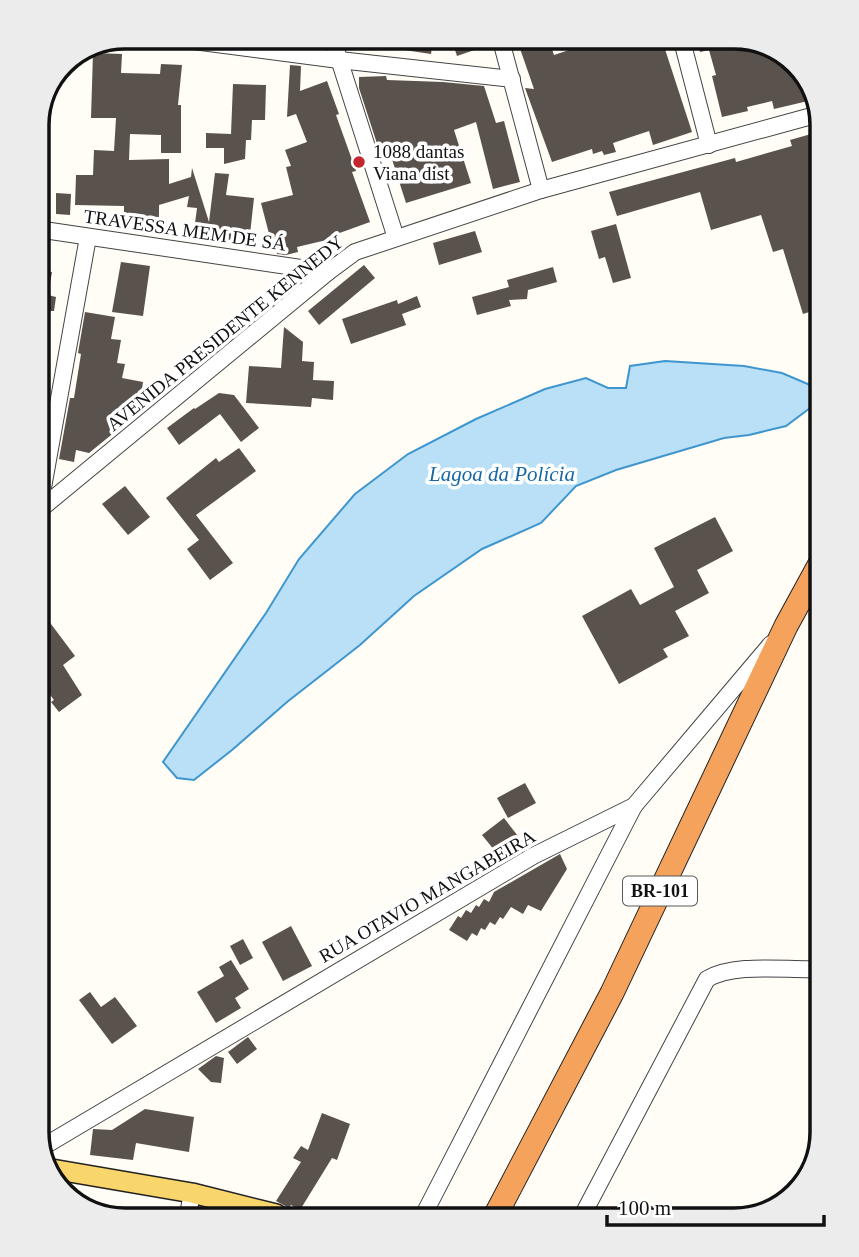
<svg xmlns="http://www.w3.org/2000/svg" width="859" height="1257" viewBox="0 0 859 1257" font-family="Georgia,serif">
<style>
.water{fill:#b9e0f7;stroke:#3f96cf;stroke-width:2}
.building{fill:#5a524d}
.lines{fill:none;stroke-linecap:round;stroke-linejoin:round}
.minor-casing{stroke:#444;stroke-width:18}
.major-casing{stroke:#222;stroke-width:22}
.highway-casing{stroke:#222;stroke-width:25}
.minor{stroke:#fff;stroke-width:16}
.major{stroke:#f9d66b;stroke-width:19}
.highway{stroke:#f5a25d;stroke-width:23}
.poi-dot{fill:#c4262e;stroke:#fff;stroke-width:2.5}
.labels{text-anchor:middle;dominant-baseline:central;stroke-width:7;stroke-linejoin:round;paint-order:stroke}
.shield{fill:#fff;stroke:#585858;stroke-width:2}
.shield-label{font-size:18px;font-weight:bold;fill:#111}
.poi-label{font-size:19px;fill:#111;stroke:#fff;text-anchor:start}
.street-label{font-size:19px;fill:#111;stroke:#fff}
.water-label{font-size:21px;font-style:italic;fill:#1768a6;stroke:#fff}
.rim{fill:none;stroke:#111;stroke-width:3.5}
</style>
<rect width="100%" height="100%" fill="#fffdf5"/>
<polygon class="water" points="665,361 744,366 782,373 810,385 810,408 786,426 749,435 724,438 616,470 576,486 541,523 482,549 414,596 360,645 287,702 232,750 194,780 177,778 163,762 266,613 299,559 355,494 408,454 476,419 545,389 586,378 608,388 626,388 630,366"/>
<g class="building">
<polygon points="365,37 479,37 483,47 457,56 452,41 432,47 431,54 364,44"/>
<polygon points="516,37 548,37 554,55 593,42 592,37 661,37 692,132 653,145 649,131 613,143 616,152 604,155 602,151 593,154 592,149 552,162 525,88 534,89"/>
<polygon points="696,37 739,37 751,41 754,49 767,46 783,51 801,71 808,101 774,109 772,101 747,107 748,111 722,117 712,76 716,75 709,50 700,52"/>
<polygon points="93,53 122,54 121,73 160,74 161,64 182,65 178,105 181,105 181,153 161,153 161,135 130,134 129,160 169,159 169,184 191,177 192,168 209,222 215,173 229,174 226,195 254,198 249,243 228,241 229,236 194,231 197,208 187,207 189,196 159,205 159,217 137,216 137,221 124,220 124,206 75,205 76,175 93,175 94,150 114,151 116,118 91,118"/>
<polygon points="290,65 301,66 300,91 327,81 339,114 336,115 356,171 352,172 370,222 334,235 335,238 297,247 298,252 286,255 277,254 275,248 273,249 261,203 293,195 286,167 291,166 285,150 307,142 296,114 287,117"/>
<polygon points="386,76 387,80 443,82 484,86 496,123 504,121 520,182 493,189 476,122 454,130 471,183 406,203 390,153 381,156 359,88 359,77"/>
<polygon points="233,84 266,85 265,120 252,120 251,140 246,140 245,159 224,164 224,148 206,148 206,133 231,134"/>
<polygon points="818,132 822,148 822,308 803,314 783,249 773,252 761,215 711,230 700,192 617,216 609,192 735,158 736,162 792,146 790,140"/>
<polygon points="56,193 71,194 70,215 56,214"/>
<polygon points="616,224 631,278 613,283 605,257 599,259 591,231"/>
<polygon points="475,231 482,252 439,265 433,243"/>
<polygon points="121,262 150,266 143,316 112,312"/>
<polygon points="364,265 375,278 319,325 308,311"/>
<polygon points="553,267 557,282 528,290 527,299 509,300 511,306 477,315 472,297 509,287 507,280"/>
<polygon points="37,270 52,272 48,295 56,297 54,311 50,311 47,325 44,324 44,327 37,326"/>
<polygon points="417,296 421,307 402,314 406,325 351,344 342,319 397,300 398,304"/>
<polygon points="85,312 115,317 111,339 121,340 117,363 125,364 122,378 143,382 140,403 148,405 89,453 76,450 74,462 59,459 70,398 74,398 81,354 78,353"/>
<polygon points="284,327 303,342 302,361 314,362 313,380 334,381 333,400 312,398 311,407 246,403 249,366 281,368"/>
<polygon points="219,393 234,395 259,428 241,442 220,414 179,445 167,428 194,408 195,409"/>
<polygon points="239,448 256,471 196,515 233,563 210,580 187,549 199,540 166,498 216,458 219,462"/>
<polygon points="125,486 150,517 128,535 102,504"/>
<polygon points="715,517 733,551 697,570 709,593 675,611 689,636 663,649 668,657 619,684 582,616 631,589 640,605 674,587 654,548"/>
<polygon points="45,616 75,656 63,665 82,695 59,712 51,702 54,700 37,678 37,621"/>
<polygon points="525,783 536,803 508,818 497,798"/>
<polygon points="504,818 521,840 499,856 482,835"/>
<polygon points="560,854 567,869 541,911 528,905 523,914 511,907 503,919 500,917 495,925 490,922 485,930 481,928 477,936 472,933 467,941 449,930 458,916 461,918 466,910 471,913 476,905 479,907 484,899 489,902 494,892"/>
<polygon points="291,926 312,966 283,981 262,942"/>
<polygon points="243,939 253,958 240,965 230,946"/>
<polygon points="231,960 249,989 235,998 241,1008 216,1023 197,992 224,976 219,967"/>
<polygon points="90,992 101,1007 115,997 137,1026 112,1044 79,1000"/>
<polygon points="248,1037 257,1049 237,1064 228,1052"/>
<polygon points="216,1056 224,1058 221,1083 211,1082 198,1069"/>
<polygon points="145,1109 194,1117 189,1152 136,1143 133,1160 90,1155 93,1129 112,1130"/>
<polygon points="322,1113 350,1124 337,1160 332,1158 300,1210 291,1205 289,1208 276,1201 301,1162 293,1158 301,1146 308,1150"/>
</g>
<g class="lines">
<defs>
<g id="minor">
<polyline points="163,37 339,60 512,79"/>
<polyline points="332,37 396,238"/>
<polyline points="500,37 541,190"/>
<polyline points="681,37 709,145"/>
<polyline points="37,229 328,272"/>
<polyline points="39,510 88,237"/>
<polyline points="37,512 328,272 355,252 541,190 819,114"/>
<polyline points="41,1148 533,856 634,806 771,644"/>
<polyline points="187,1220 192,1193"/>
<polyline points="421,1220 634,806"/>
<path d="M580 1220 707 979C737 962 787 971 822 969"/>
</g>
<polyline id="major" points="46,1168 192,1193 276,1214 286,1220"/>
<polyline id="highway" points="493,1220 612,993 786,626 822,560"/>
</defs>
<use href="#minor" class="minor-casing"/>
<use href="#major" class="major-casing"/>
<use href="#highway" class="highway-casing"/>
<use href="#minor" class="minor"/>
<use href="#major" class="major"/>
<use href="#highway" class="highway"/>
</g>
<circle class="poi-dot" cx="359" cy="162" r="7"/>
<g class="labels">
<rect class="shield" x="623" y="876.5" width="74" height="29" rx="5"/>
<g class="shield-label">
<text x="660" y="891">BR-101</text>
</g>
<g class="poi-label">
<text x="373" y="151">1088 dantas<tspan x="373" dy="22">Viana dist</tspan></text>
</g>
<g class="street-label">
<text transform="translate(185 230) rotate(8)">TRAVESSA MEM DE SÁ</text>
<text transform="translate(225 333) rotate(-39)">AVENIDA PRESIDENTE KENNEDY</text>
<text transform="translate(427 896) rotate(-30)">RUA OTAVIO MANGABEIRA</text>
</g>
<g class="water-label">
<text x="502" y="474">Lagoa da Polícia</text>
</g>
</g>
<path d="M0 0H859V1257H0ZM125 49H734A76 76 0 0 1 810 125V1132A76 76 0 0 1 734 1208H125A76 76 0 0 1 49 1132V125A76 76 0 0 1 125 49Z" fill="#ececec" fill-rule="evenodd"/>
<path class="rim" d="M125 49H734A76 76 0 0 1 810 125V1132A76 76 0 0 1 734 1208H125A76 76 0 0 1 49 1132V125A76 76 0 0 1 125 49Z"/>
<path d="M607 1215v10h217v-10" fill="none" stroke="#111111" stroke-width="3.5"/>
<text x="618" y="1215" font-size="21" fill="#111111" stroke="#ffffff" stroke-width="5" paint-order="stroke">100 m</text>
</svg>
